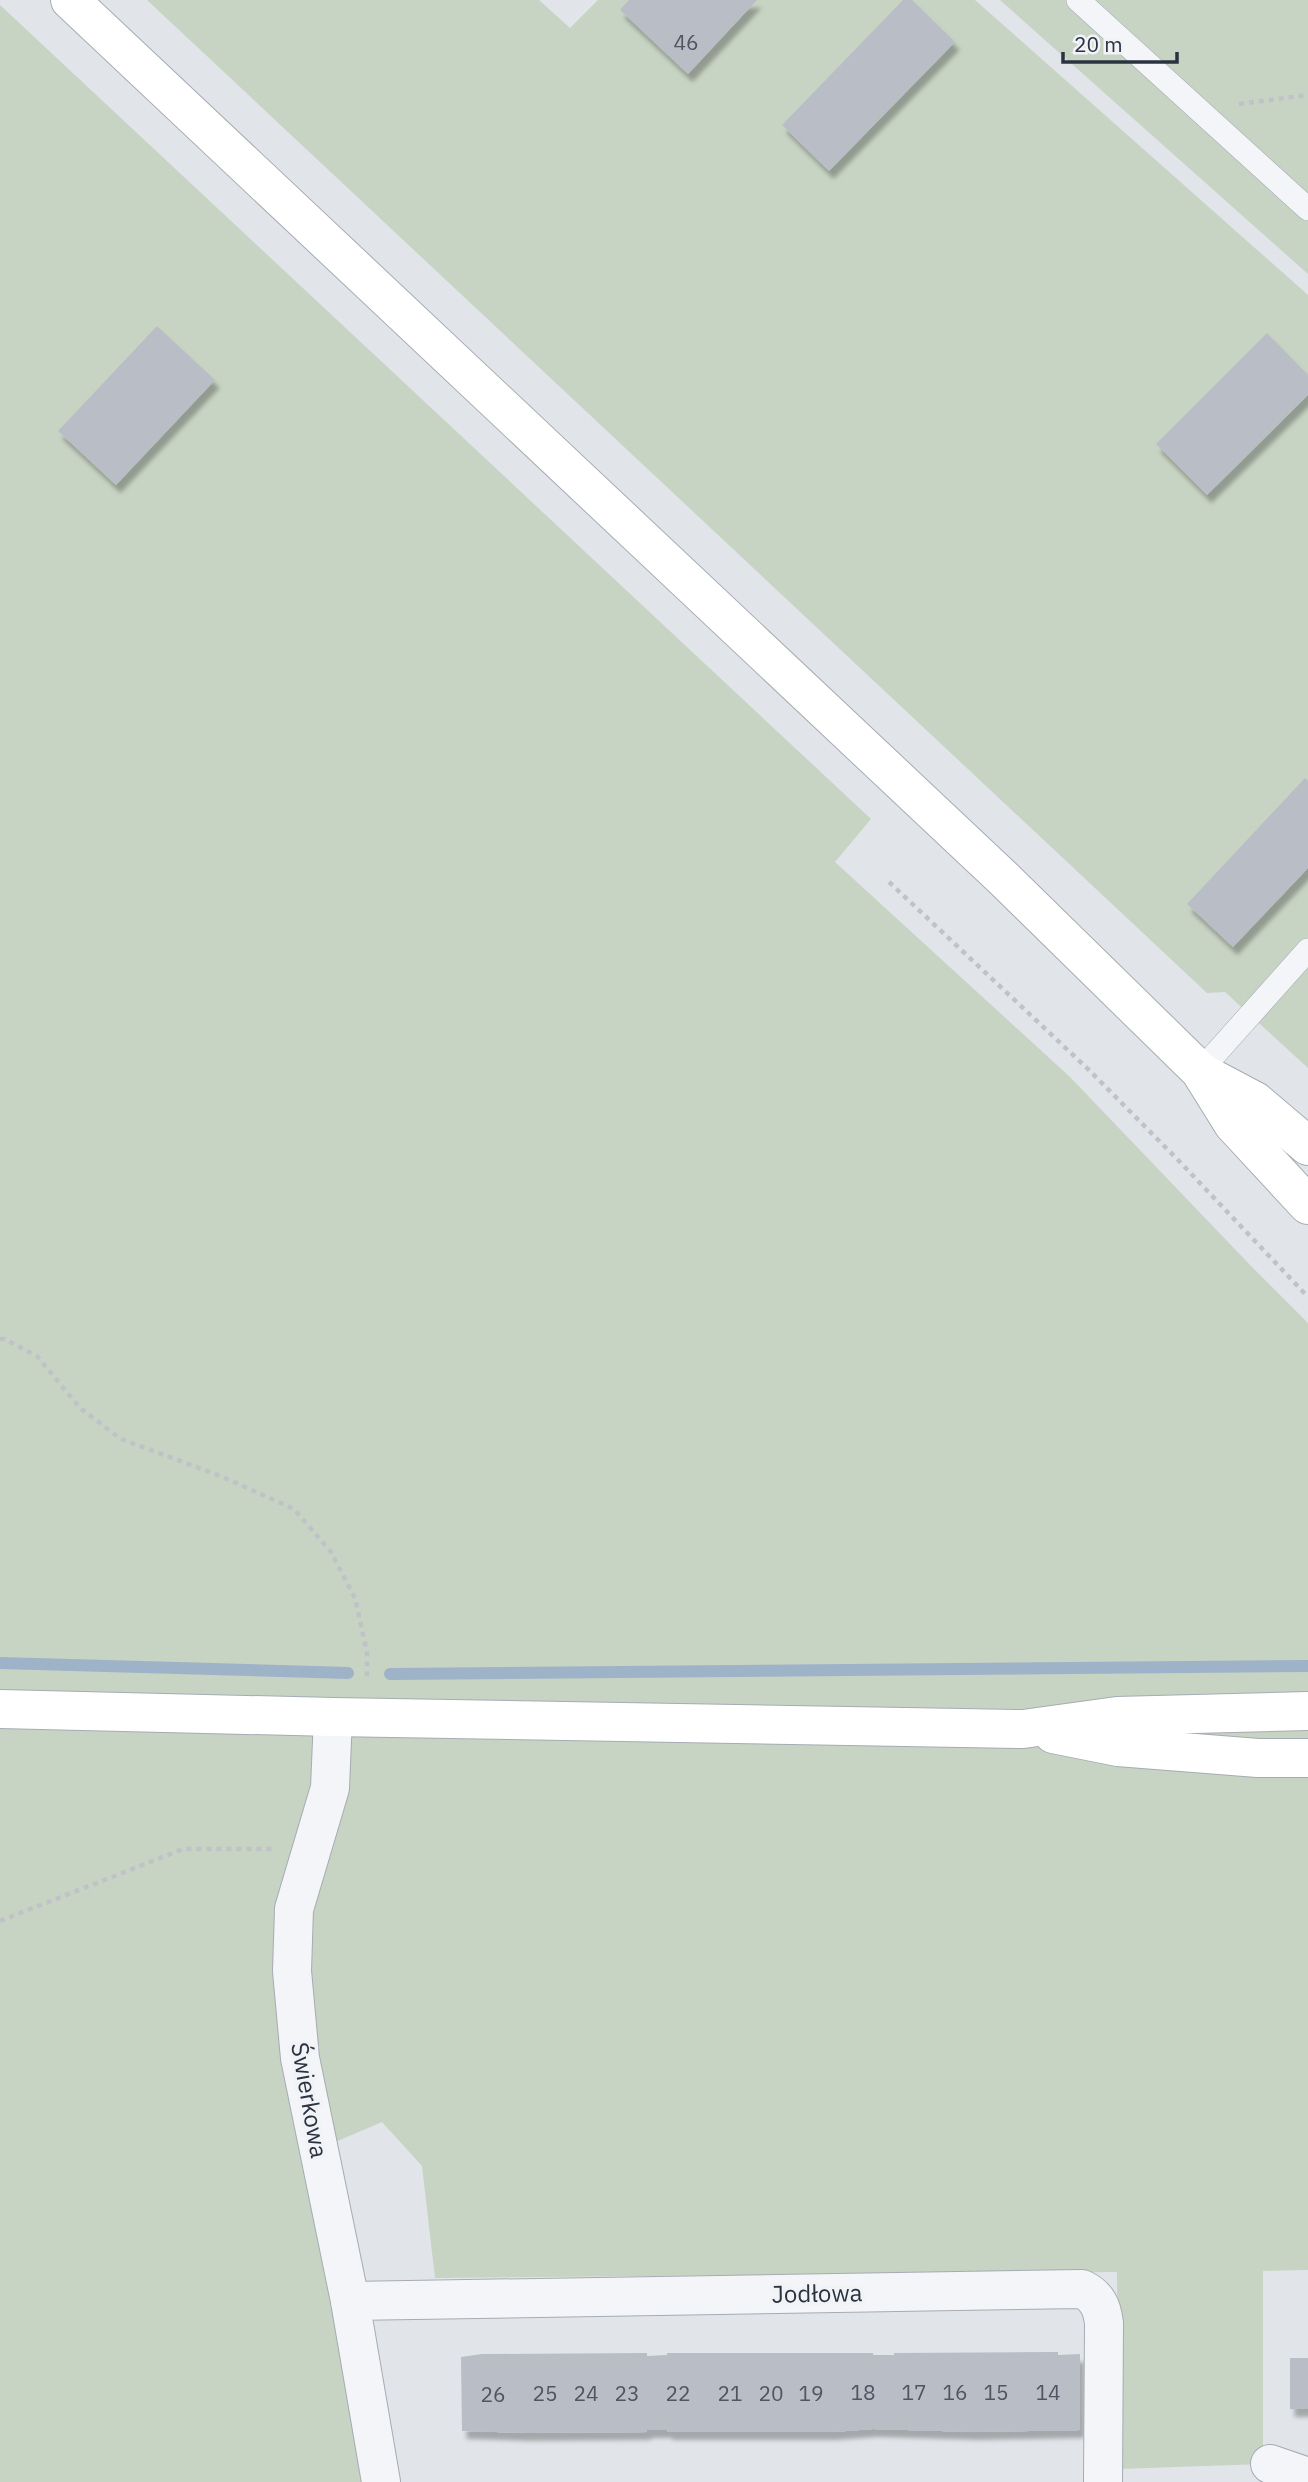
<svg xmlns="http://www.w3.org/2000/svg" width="1308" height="2482" viewBox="0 0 1308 2482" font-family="'IBM Plex Sans',sans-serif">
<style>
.green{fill:#c7d3c3}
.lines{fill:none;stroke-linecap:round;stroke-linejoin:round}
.stream{stroke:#9eb3c8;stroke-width:12}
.building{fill:#b9bec6;filter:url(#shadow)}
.service-casing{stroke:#a6acb3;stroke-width:24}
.minor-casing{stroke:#a6acb3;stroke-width:40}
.secondary-casing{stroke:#a6acb3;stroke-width:40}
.path{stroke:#bfc3c8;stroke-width:4.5;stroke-dasharray:5 5;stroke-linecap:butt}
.service{stroke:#f4f5f8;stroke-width:23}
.minor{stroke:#f4f5f8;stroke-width:38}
.secondary{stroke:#fff;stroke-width:38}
.labels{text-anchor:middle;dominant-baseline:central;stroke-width:7;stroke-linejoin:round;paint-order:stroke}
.number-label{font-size:21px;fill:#4e5662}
.street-label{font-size:24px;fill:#2a3340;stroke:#f1f3f7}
</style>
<defs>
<filter id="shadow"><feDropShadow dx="4.5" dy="8" stdDeviation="2" flood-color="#0004"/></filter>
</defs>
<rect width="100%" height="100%" fill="#e1e5e9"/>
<g class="green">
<polygon points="147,0 539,0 570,28 598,0 975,0 1308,295 1308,1068 1225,992 1207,993"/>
<polygon points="1000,0 1308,0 1308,274"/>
<polygon points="0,5 871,819 835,862 1070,1077 1251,1266 1308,1323 1308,2270 1263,2271 1263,2464 1119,2469 1117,2272 435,2278 422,2166 382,2122 305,2155 362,2482 0,2482"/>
</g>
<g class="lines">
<g class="stream">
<polyline points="0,1663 348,1673"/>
<polyline points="390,1674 1308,1666"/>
</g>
</g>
<g class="building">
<polygon points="629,0 757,0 688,74 620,10"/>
<polygon points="903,0 912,0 955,42 829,171 782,125"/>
<polygon points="157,326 215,380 116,485 58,431"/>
<polygon points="1267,333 1308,375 1308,395 1207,495 1156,444"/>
<polygon points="1305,778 1308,781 1308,868 1233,947 1187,904"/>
<polygon points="1058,2352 1058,2355 1080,2354 1080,2430 975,2432 873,2429 832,2432 668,2432 667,2430 647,2430 647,2432 525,2433 462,2431 461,2357 482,2354 647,2353 647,2356 667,2355 667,2353 873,2353 873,2355 894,2355 894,2353"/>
<rect x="1290" y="2358" width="18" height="51"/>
</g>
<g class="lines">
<defs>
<g id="service">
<polyline points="1078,0 1308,209"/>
<polyline points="1200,1071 1308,950"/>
</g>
<g id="minor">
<polyline points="333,1717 330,1788 294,1909 292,1971 300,2058 350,2301 381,2482"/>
<path d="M350 2301 1082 2289C1097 2296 1102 2307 1104 2323L1103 2482"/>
<polyline points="1270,2464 1308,2477"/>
</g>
<g id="secondary">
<polyline points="70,0 1004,879 1200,1071 1233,1124 1308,1205"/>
<polyline points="1204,1074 1255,1101 1308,1146"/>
<polyline points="0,1709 333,1717 1023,1729 1117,1716 1308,1711"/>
<polyline points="1053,1734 1118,1747 1258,1758 1308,1758"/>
</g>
</defs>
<use href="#service" class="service-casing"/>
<use href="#minor" class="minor-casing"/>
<use href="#secondary" class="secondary-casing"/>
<g class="path">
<polyline points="1239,104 1308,95"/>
<polyline points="889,882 1089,1070 1180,1162 1308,1297"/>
<polyline points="0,1339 4,1339 37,1356 80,1408 121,1439 223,1477 294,1509 331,1552 355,1598 367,1652 367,1679"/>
<polyline points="0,1921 183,1849 273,1849"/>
</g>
<use href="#service" class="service"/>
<use href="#minor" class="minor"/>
<use href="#secondary" class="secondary"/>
</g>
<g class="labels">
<g class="number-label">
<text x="686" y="42">46</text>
<text x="863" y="2392">18</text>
<text x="914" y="2392">17</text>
<text x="955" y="2392">16</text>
<text x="996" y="2392">15</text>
<text x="1048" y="2392">14</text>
<text x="545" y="2393">25</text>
<text x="586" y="2393">24</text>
<text x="627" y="2393">23</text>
<text x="678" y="2393">22</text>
<text x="730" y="2393">21</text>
<text x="771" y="2393">20</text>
<text x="811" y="2393">19</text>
<text x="493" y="2394">26</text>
</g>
<g class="street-label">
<text transform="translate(310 2100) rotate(80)">Świerkowa</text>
<text transform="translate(817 2293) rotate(-1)">Jodłowa</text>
</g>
</g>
<path d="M1063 52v10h114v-10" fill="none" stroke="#2a3340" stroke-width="3.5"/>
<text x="1074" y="52" font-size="21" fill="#2a3340" stroke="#f1f3f7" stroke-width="5" paint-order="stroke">20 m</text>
</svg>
